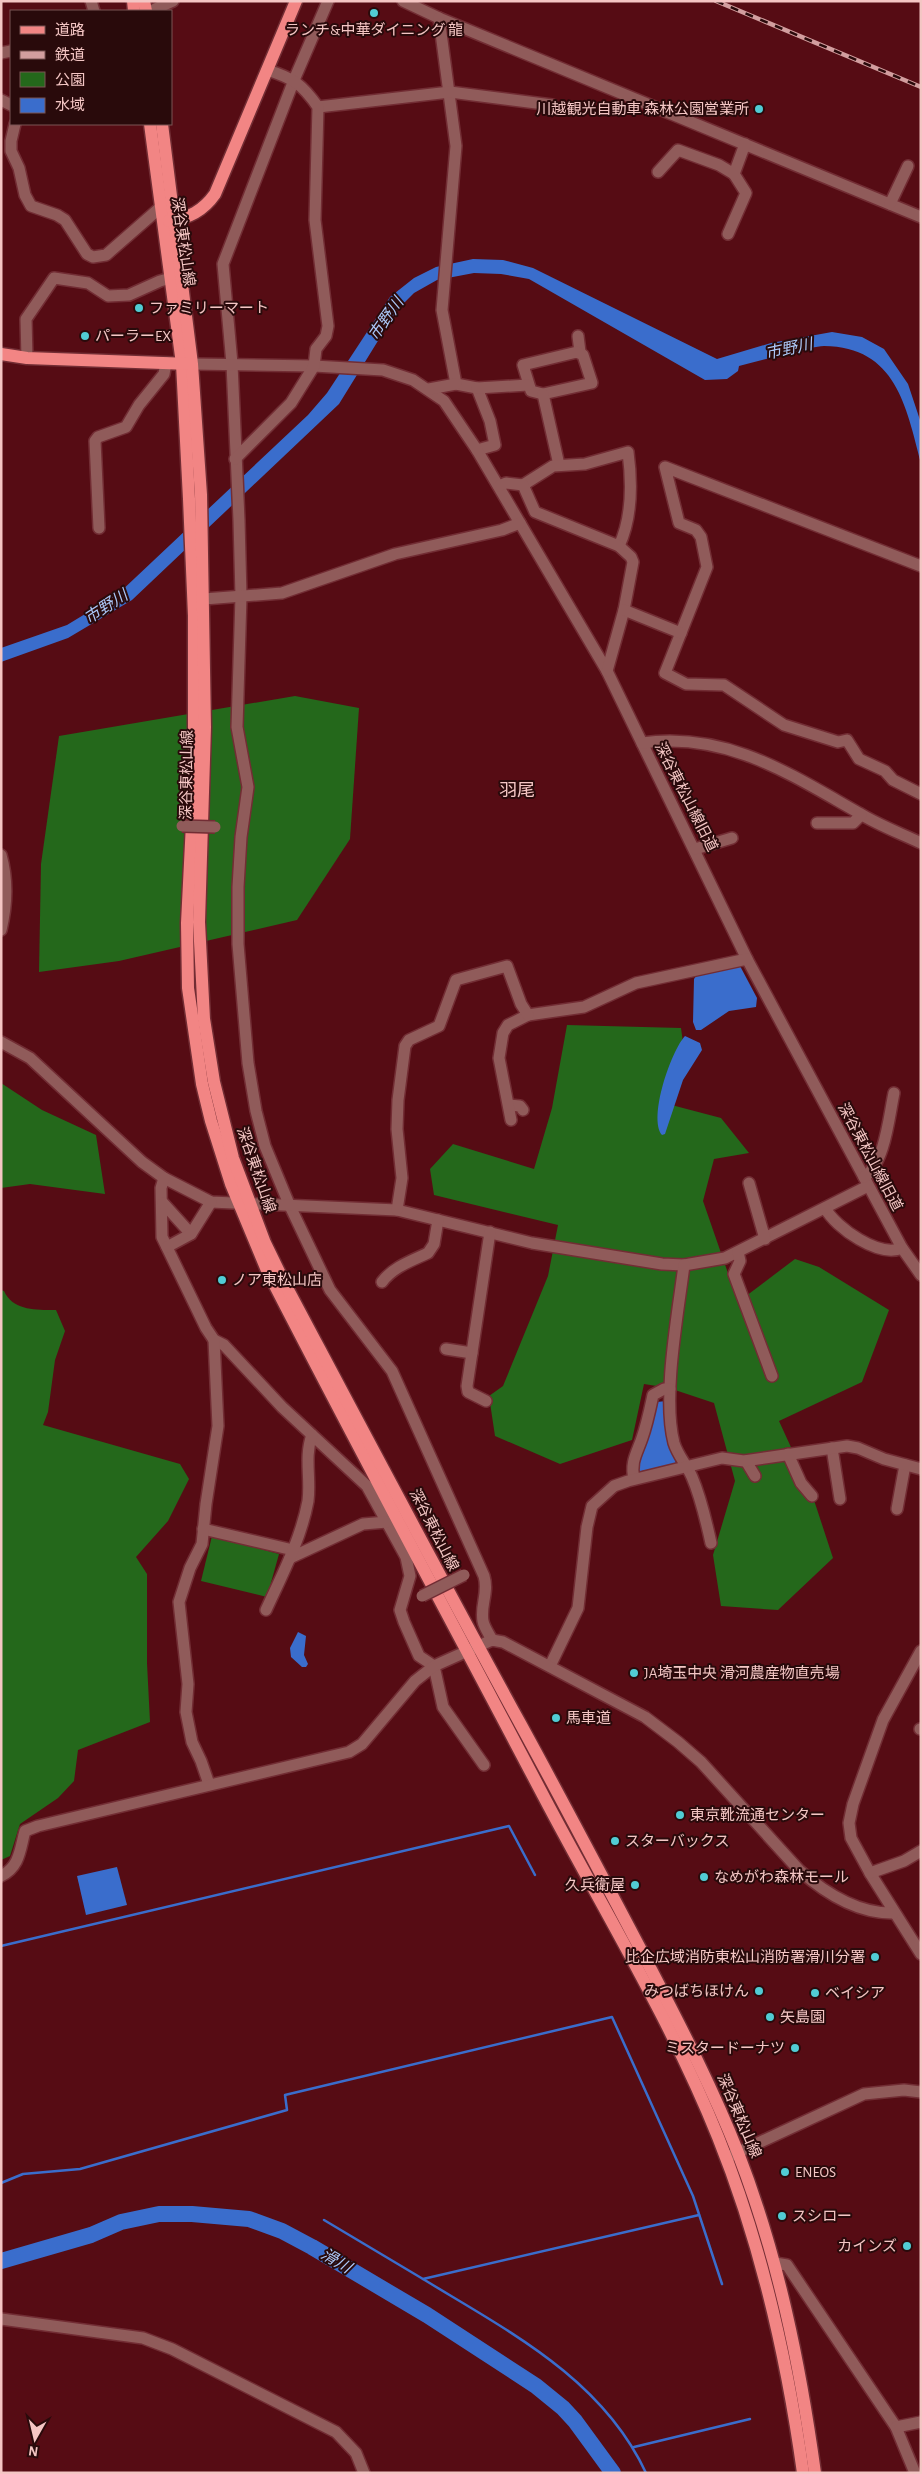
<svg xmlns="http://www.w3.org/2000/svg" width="922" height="2474" viewBox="0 0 922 2474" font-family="'Alegreya Sans','Noto Sans JP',sans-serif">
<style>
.green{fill:#24681b}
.water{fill:#3a6dcc}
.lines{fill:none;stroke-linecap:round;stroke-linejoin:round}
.stream{stroke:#3a6dcc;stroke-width:2.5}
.river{stroke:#3a6dcc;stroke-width:16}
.minor-casing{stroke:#722d34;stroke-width:14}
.major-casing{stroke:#722d34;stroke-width:15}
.minor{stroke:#905b5a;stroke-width:11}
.major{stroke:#f28584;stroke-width:12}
.rail-casing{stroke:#d29e9f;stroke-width:4.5}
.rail{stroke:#290a0b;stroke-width:2.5;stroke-dasharray:8;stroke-linecap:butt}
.minor-bridge-casing{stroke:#722d34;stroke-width:14;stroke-linecap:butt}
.minor-bridge{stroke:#905b5a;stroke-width:11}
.poi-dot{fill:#51ccd4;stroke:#290a0b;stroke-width:2}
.labels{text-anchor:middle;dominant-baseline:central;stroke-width:4;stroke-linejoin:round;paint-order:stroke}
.poi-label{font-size:15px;fill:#f4c6c4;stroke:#290a0b;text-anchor:start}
.street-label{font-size:15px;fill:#f4c6c4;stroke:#290a0b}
.water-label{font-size:16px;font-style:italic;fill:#abc7f7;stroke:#290a0b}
.quarter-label{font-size:18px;fill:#f4c6c4;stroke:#290a0b}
</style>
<rect width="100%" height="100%" fill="#560c14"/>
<g class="green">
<polygon points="295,696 359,708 350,839 297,920 119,961 39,972 41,864 59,736"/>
<polygon points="567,1025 681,1028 685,1057 664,1103 721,1118 749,1153 714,1159 703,1201 738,1302 795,1259 819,1267 889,1310 862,1382 779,1421 811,1491 833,1558 778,1610 721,1606 713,1555 735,1481 714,1403 669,1388 644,1384 632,1440 560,1464 495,1436 489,1396 503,1386 548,1276 558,1225 434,1195 430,1169 453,1144 534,1169 552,1108"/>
<polygon points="1,1083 42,1110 96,1135 105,1194 30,1184 1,1188"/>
<path d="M1 1290 4 1291C13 1311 37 1310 56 1310L65 1331 55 1360 48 1412 43 1425 180 1464 189 1479 168 1521 136 1557 147 1574V1663L150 1722 78 1750 74 1781 58 1798 20 1824 10 1856 1 1860Z"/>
<polygon points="212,1536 279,1554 267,1597 201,1581"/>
</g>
<g class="water">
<path d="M473 259 503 260 533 268 717 359 771 343 832 332 862 337 884 349 908 384 921 423V463C906 406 896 347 824 346 816 346 806 350 798 351 778 356 758 361 739 366L738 371 727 379 705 380 529 279 501 274 474 273 437 280 414 293 397 310 339 404 132 600 68 638 1 662V648L67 625 118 594 308 415 327 393 390 297 414 278 436 267Z"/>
<polygon points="740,966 757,998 756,1007 729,1011 701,1030 696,1030 693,1022 694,979 696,976"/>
<path d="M685 1036 700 1043 702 1050 683 1080 665 1134 662 1135C648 1118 671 1051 685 1036Z"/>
<polygon points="666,1401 676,1464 637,1472 637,1457 657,1402"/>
<polygon points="298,1632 306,1636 304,1655 308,1664 306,1667 302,1667 291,1657 290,1648"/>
<polygon points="117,1867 127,1905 86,1915 77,1876"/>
</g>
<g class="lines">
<g class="stream">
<polyline points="1,1946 509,1826 535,1875"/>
<polyline points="1,2183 23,2174 80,2169 287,2110 285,2095 612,2017 693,2196 722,2284"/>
<polyline points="324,2220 423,2279 699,2215"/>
<path d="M423 2279C508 2331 602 2378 646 2473"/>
<polyline points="634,2447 750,2419"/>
</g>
<polyline class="river" points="1,2261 91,2235 121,2222 159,2214 192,2214 249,2219 282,2231 312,2247 427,2315 536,2386 563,2408 575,2421 613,2473"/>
<defs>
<g id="minor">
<polyline points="91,1 94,11"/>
<path d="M328 1 294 80 223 264 232 364 239 520 241 596 237 727 248 787 241 837 238 887V944L248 1063 256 1111 265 1146 289 1204 330 1290 392 1371 484 1576C489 1593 480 1605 483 1621 484 1627 489 1634 492 1640"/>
<polyline points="403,1 439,18 921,217"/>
<polyline points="155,9 173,1"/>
<polyline points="439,18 456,146 442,310 456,384 477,388 490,421 495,445 477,450"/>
<polyline points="1,53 11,51"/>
<polyline points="1,100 11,105"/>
<polyline points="318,107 450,92 552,105"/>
<polyline points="15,124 11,141 11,151 19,168 25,195 31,206 57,215 65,220 87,254 93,257 106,255 162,206"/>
<polyline points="658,172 678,150 719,165 734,174"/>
<polyline points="890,204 908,166"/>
<polyline points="728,234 746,193 734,174 745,144"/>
<polyline points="578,336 580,352"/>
<polygon points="577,352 583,355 592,383 543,394 531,391 523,365"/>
<polyline points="27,358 26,319 54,278 88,283 108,296 129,295 160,281 171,278"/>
<polyline points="192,364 314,366 383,370 413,380 444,401 477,450 607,671 747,959 902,1248 921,1275"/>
<polyline points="477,388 528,385"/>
<polyline points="429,389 456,384"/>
<polyline points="543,394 559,465"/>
<path d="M235 459 291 403 314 366 316 349 326 336 328 326 315 220 318 107C302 84 293 78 267 70"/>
<path d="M523 485 553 466 585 464 628 452C632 482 632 518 619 546"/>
<polyline points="499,486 506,483 523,485 535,512 619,546 631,557 633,562 624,610 607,671"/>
<polyline points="99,528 95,441 98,437 126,427 139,405 164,374 166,363"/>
<polyline points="921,566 665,467 679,523 696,530 701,537 707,567 665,673 686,684 724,685 784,725 838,742 847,740 859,759 885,771 893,780 921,794"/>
<polyline points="204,599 282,593 395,554 502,530 520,523"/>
<polyline points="624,610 681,633"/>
<path d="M642 743C726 731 790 774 859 813 878 825 900 833 921 843"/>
<polyline points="817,823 853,823 861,815"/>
<polyline points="695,849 732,838"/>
<path d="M1 855C8 880 7 905 1 930"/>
<polyline points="1,1042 30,1058 142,1162 164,1178 211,1202 397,1210 532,1243 662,1264 684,1265 725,1258 868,1186"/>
<polyline points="509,1105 520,1106 523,1110"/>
<polyline points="511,1120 499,1058 503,1033 508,1025 528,1015 584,1007 636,983 747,959"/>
<path d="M864 1177C885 1164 889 1116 894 1093"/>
<polyline points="164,1178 161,1188 162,1237 206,1328 214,1340 224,1345 282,1407 367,1486 406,1557 410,1576 400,1610 404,1622 419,1656 434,1666 443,1707 484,1765"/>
<polyline points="749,1183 765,1239"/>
<polyline points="163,1203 191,1234"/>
<path d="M825 1208C836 1228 879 1258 902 1248"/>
<polyline points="397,1210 402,1178 397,1129 398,1100 405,1046 409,1040 439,1026 456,980 507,966 521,1004 528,1015"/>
<polyline points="167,1247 191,1234 211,1202"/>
<polyline points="738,1252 740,1261 734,1274 772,1376"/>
<path d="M684 1265C678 1314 662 1397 674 1443 678 1456 687 1465 692 1477 701 1498 706 1520 711 1543"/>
<path d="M382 1282C393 1267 411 1261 428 1253L434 1244 438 1220"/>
<polyline points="446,1349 472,1353"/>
<polyline points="486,1401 468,1392 467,1386 490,1232"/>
<polyline points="832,1448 840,1499"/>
<polyline points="788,1454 801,1483 812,1496"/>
<polyline points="746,1461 755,1476"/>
<path d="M634 1479C630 1462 637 1453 642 1438 647 1424 650 1409 653 1395L664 1389H670"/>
<polyline points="897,1509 905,1465"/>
<polyline points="203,1529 293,1550"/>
<polyline points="290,1558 363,1524 387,1522"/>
<path d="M266 1610C282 1575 301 1539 308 1501 311 1479 304 1457 312 1435"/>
<polyline points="921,1651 883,1720 853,1804 849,1823 851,1838 870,1873 921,1954"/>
<polyline points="550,1666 578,1608 587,1527 592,1506 614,1486 628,1481 722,1458 744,1461 847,1446 858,1448 884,1459 921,1469"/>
<polyline points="920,1729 921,1729"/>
<polyline points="209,1784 201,1761 192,1742 186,1712 188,1684 179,1602 190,1568 202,1544 206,1504 218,1426 214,1340"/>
<polyline points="870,1873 904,1861 921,1851"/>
<path d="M1 1876C20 1867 20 1849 25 1831L38 1826 349 1752 362 1744 415 1681 434 1666 492 1640 503 1642 645 1717 678 1742 701 1762 799 1870C825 1893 858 1914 894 1913"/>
<polyline points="730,2156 864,2094 904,2090 921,2092"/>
<polyline points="775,2263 787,2265 896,2427 915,2473"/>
<polyline points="1,2319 143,2338 172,2349 336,2432 356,2453 364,2473"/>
<polyline points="896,2427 921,2422"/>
</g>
<g id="major">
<polyline points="133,1 134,11"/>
<polyline points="144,1 146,11"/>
<path d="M150 124 182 364 189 499 194 616V783L187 923 188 988 202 1084 211 1121 231 1184 266 1268C357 1446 452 1622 545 1799 604 1911 671 2020 718 2137 762 2246 787 2358 803 2473"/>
<path d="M162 124 192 364 201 495 205 727 199 922 204 1019 214 1082 233 1158 265 1243 285 1284C363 1431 441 1579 521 1725 562 1800 602 1876 642 1952 676 2018 711 2084 738 2153 778 2256 800 2364 815 2473"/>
<path d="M169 221C189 218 203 211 215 194L296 1"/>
<polyline points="1,354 27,358 190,364"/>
</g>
</defs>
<use href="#minor" class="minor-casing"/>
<use href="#major" class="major-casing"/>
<use href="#minor" class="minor"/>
<use href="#major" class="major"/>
<defs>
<polyline id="rail" points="716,1 921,87"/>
</defs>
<use href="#rail" class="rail-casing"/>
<use href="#rail" class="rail"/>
<defs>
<g id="minor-bridge">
<polyline points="182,826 215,827"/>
<polyline points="422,1596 464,1575"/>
</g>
</defs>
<use href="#minor-bridge" class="minor-bridge-casing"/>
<use href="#minor-bridge" class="minor-bridge"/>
</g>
<g class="poi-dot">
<circle cx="374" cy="13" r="5"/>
<circle cx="759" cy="109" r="5"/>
<circle cx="139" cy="308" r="5"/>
<circle cx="85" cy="336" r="5"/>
<circle cx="222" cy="1280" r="5"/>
<circle cx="634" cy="1673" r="5"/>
<circle cx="556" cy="1718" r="5"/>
<circle cx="680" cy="1815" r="5"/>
<circle cx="615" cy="1841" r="5"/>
<circle cx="704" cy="1877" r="5"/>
<circle cx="635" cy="1885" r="5"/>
<circle cx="875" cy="1957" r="5"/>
<circle cx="759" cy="1991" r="5"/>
<circle cx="815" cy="1993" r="5"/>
<circle cx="770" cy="2017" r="5"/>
<circle cx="795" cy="2048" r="5"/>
<circle cx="785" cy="2172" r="5"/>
<circle cx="782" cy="2216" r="5"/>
<circle cx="907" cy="2246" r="5"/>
</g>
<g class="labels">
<g class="poi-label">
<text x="374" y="30" text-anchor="middle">ランチ&amp;中華ダイニング 龍</text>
<text x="749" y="109" text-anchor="end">川越観光自動車 森林公園営業所</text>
<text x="149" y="308">ファミリーマート</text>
<text x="95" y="336">パーラーEX</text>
<text x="232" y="1280">ノア東松山店</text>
<text x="644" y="1673">JA埼玉中央 滑河農産物直売場</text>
<text x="566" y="1718">馬車道</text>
<text x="690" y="1815">東京靴流通センター</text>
<text x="625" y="1841">スターバックス</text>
<text x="714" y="1877">なめがわ森林モール</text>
<text x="625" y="1885" text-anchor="end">久兵衛屋</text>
<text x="865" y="1957" text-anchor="end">比企広域消防東松山消防署滑川分署</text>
<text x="749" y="1991" text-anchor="end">みつばちほけん</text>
<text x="825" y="1993">ベイシア</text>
<text x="780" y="2017">矢島園</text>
<text x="785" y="2048" text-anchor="end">ミスタードーナツ</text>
<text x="795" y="2172">ENEOS</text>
<text x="792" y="2216">スシロー</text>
<text x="897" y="2246" text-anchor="end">カインズ</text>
</g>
<g class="street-label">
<text transform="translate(183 242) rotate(82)">深谷東松山線</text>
<text transform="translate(187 775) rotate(-89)">深谷東松山線</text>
<text transform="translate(686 797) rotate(63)">深谷東松山線旧道</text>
<text transform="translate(870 1157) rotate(62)">深谷東松山線旧道</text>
<text transform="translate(256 1170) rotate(71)">深谷東松山線</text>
<text transform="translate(434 1530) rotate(63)">深谷東松山線</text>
<text transform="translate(739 2116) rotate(67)">深谷東松山線</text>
</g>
<g class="water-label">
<text transform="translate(386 319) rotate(-55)">市野川</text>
<text transform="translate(789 349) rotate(-12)">市野川</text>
<text transform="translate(106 607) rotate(-33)">市野川</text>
<text transform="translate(336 2261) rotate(31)">滑川</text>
</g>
<g class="quarter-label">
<text x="517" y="791">羽尾</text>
</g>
</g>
<rect width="922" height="2474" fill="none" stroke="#f4c6c4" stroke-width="5"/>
<rect x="10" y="10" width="162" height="115" fill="#290a0b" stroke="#7a5555"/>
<rect x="20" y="26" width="25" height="8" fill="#f28584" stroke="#7a5555"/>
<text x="55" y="35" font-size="15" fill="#f4c6c4">道路</text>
<rect x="20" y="51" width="25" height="8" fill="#d29e9f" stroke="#7a5555"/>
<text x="55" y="60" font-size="15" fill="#f4c6c4">鉄道</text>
<rect x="20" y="72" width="25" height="15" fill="#24681b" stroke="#7a5555"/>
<text x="55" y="85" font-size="15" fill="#f4c6c4">公園</text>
<rect x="20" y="98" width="25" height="15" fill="#3a6dcc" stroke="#7a5555"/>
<text x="55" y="110" font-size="15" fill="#f4c6c4">水域</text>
<g transform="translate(35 2439) rotate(188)" stroke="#290a0b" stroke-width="4" paint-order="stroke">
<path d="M0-4L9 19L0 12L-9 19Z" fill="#f4c6c4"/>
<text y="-8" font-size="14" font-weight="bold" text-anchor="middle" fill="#f4c6c4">N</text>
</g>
</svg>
